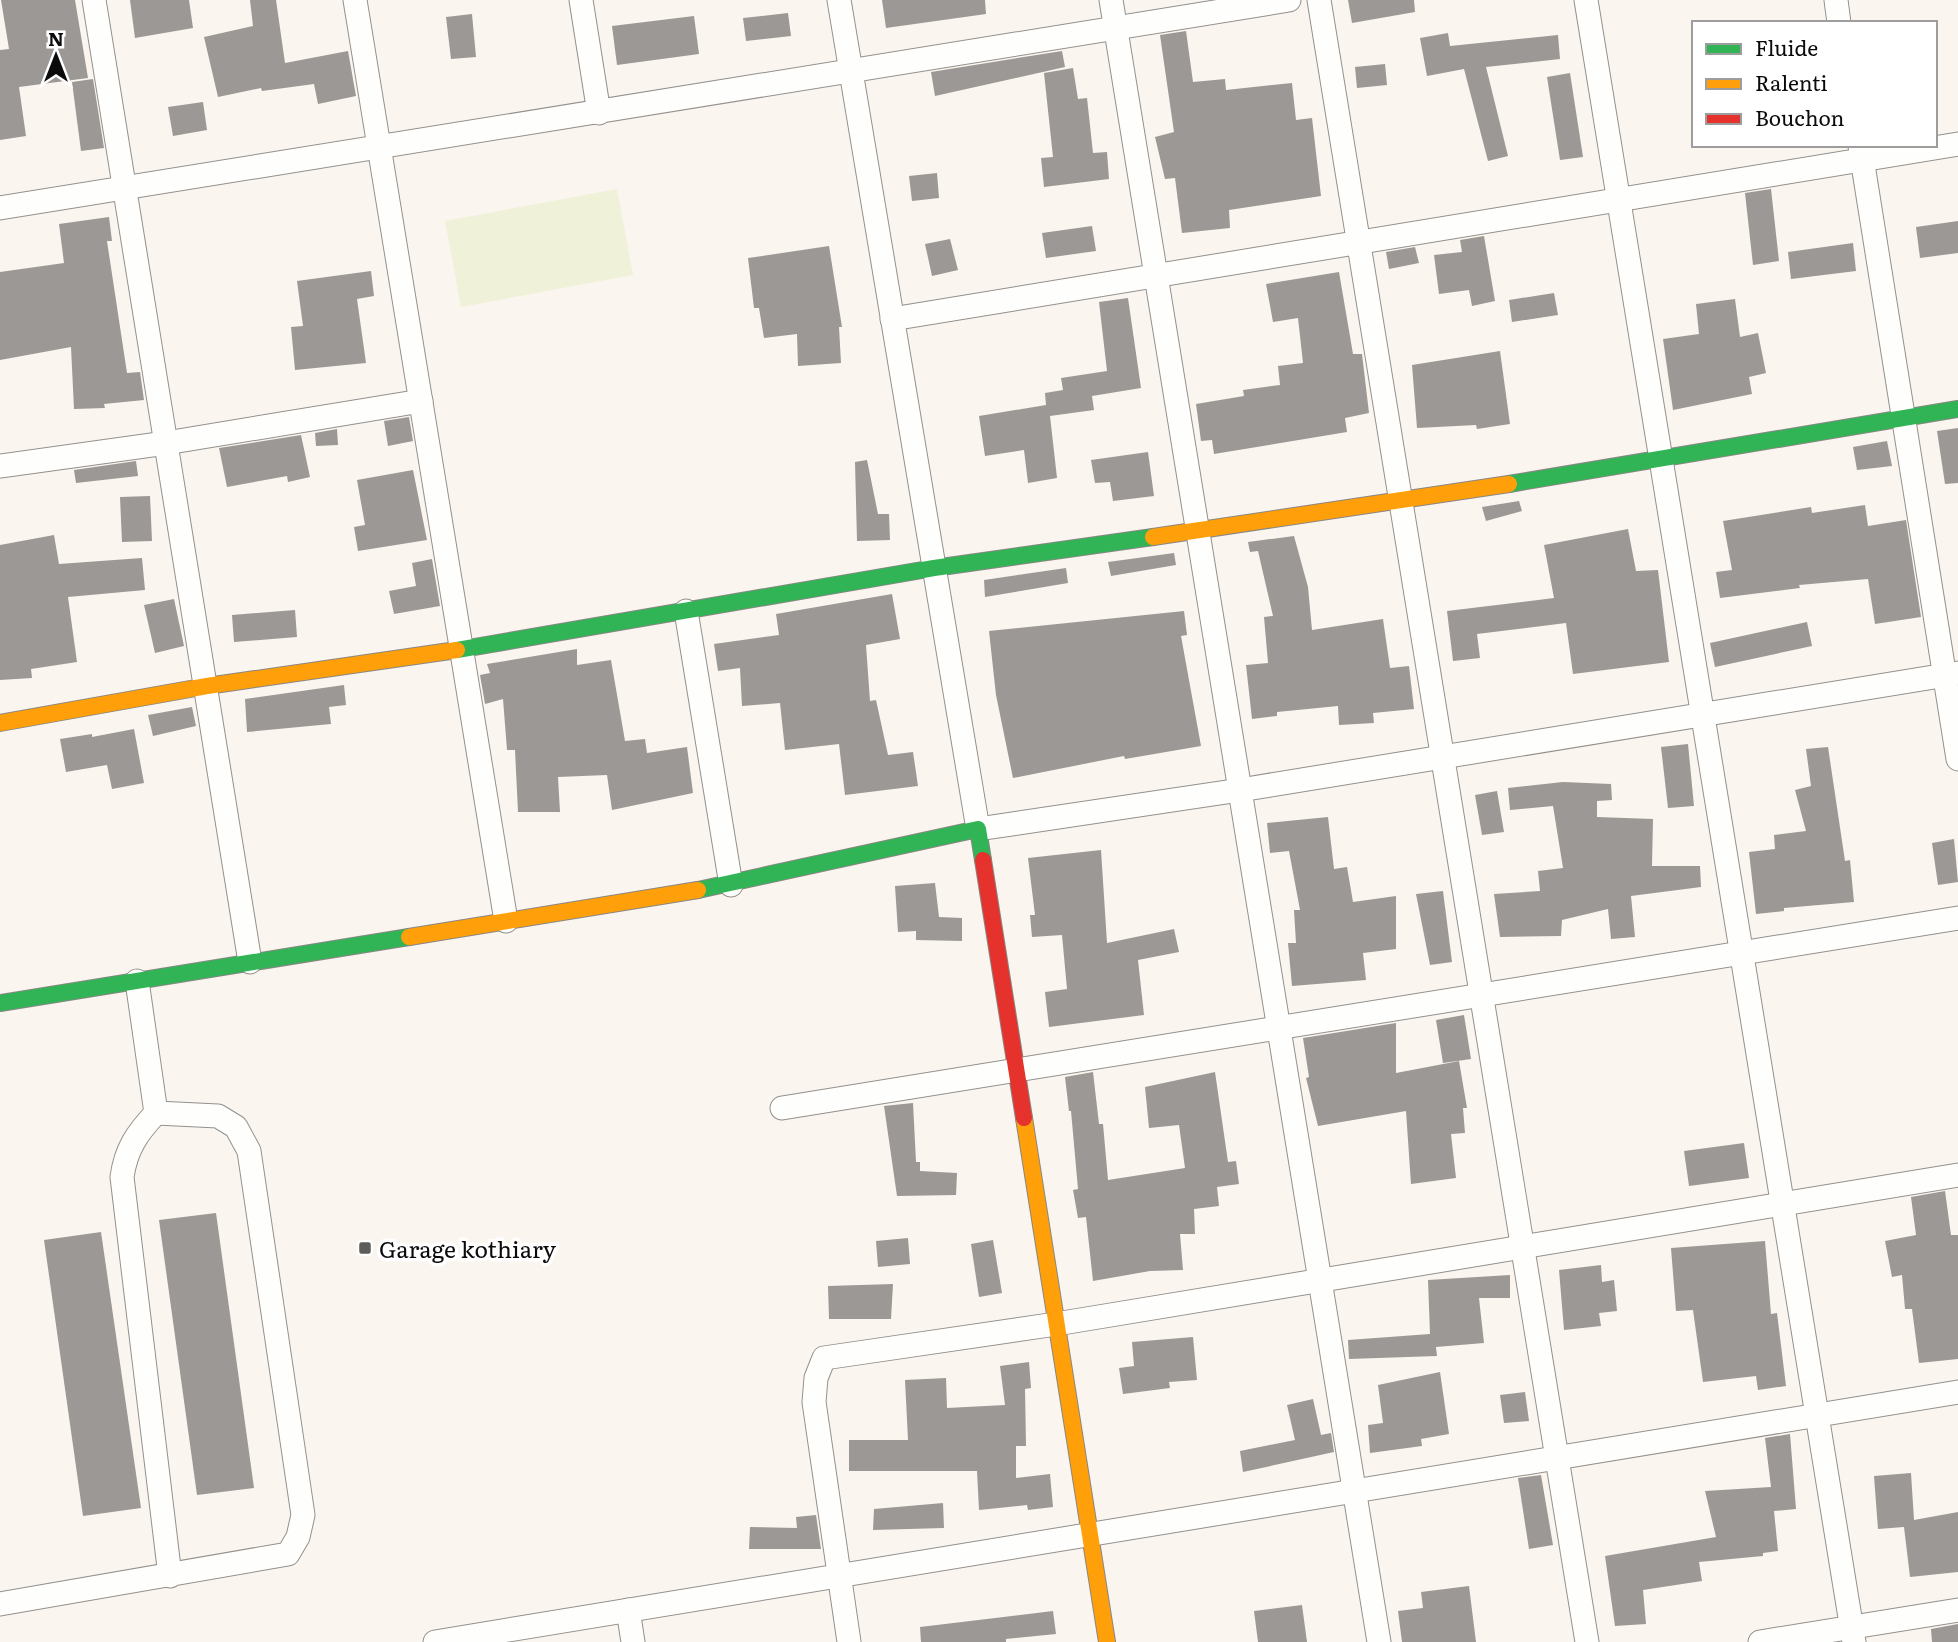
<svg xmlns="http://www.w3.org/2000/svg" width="1958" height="1642" viewBox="0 0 1958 1642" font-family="Literata,serif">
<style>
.pitch{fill:#f0f1d9}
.building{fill:#9c9895}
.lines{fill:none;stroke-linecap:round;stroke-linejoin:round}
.street-casing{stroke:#93908d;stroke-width:25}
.fast-casing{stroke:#898784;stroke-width:18}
.slow-casing{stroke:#898784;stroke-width:18}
.jam-casing{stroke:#898784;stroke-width:18}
.street{stroke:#fefefc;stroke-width:23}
.fast{stroke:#30b455;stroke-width:16}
.slow{stroke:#ff9f0a;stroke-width:16}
.jam{stroke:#e5322d;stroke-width:16}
.poi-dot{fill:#5f5d5a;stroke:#fff;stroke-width:2.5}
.labels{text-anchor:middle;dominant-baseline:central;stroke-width:7;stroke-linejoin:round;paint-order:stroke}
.poi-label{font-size:23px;fill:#0b0b0b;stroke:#fff;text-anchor:start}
</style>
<rect width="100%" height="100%" fill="#faf5ee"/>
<polygon class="pitch" points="617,189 633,275 461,307 445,221"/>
<g class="building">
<polygon points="1,0 75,0 88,78 19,87 26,136 0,140 0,50 9,49"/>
<polygon points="130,0 189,0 193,28 135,38"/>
<polygon points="250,0 276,0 285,63 348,51 356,96 318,104 314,84 262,91 261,88 218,97 204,37 253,26"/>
<polygon points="882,0 985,0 986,14 886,28"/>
<polygon points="1348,0 1414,0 1415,12 1352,23"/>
<polygon points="788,13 791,36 746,41 743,18"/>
<polygon points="472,14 476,57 451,59 446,17"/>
<polygon points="694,16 699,54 617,65 612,26"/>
<polygon points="1186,31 1193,82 1225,79 1226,90 1292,83 1296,120 1312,118 1321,196 1229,210 1230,228 1182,233 1175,178 1165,179 1155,137 1174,132 1160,35"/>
<polygon points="1448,33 1450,46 1558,35 1560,59 1486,67 1508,156 1488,161 1464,69 1427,76 1420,38"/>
<polygon points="1062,51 1065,67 935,96 931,72"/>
<polygon points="1385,64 1387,85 1357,88 1355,67"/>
<polygon points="1073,68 1078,99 1087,98 1093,153 1107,152 1109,179 1044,187 1041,158 1053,157 1044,73"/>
<polygon points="1570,73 1583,157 1560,160 1547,77"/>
<polygon points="93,79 104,148 81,151 72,82"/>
<polygon points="203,102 207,130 173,136 168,107"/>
<polygon points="937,173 939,198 912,201 909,176"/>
<polygon points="1771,189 1779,261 1753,265 1745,193"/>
<polygon points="109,217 112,241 107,241 127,373 140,372 144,400 104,404 105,408 74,409 71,347 0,360 0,272 64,263 59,224"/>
<polygon points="1958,221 1958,253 1920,258 1916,227"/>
<polygon points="1092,226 1096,251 1046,258 1042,233"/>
<polygon points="1484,236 1495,301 1472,306 1469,290 1439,294 1434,255 1462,252 1460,240"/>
<polygon points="950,239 958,270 932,276 925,244"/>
<polygon points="1853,243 1856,271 1791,279 1788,252"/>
<polygon points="829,246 842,327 839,327 841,363 798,366 797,334 764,338 759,308 754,308 748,258"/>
<polygon points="1415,247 1419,263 1389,269 1386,252"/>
<polygon points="371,271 374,296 357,299 366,363 295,370 291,327 303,326 297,281"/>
<polygon points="1339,272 1353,354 1362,354 1369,413 1345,418 1347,432 1214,454 1212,440 1201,441 1196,404 1244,396 1243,390 1280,385 1278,366 1303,363 1298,318 1273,322 1266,284"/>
<polygon points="1554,293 1558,315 1512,322 1509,300"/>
<polygon points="1128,298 1141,388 1092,396 1094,410 1050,416 1057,478 1028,483 1024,450 985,456 979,416 1046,405 1045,393 1063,390 1061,378 1107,371 1099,302"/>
<polygon points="1735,299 1740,337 1758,333 1766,373 1749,377 1752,394 1673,410 1663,339 1699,334 1696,304"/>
<polygon points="1500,351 1510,424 1477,429 1476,425 1417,428 1412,365"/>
<polygon points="409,417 413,441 388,446 384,421"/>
<polygon points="1958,428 1958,483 1945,484 1937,431"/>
<polygon points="337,429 338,445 316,446 315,433"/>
<polygon points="301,435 310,477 288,482 287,476 227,487 219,448"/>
<polygon points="1887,441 1892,466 1857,470 1853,447"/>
<polygon points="1148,452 1154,496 1113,501 1110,482 1095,483 1091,460"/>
<polygon points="867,460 878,514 889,514 890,540 857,541 855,462"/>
<polygon points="136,461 138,476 76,483 74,470"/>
<polygon points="413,470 427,540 358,551 354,527 365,525 357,480"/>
<polygon points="150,496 152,541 122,542 120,497"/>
<polygon points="1519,501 1522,511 1486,521 1482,507"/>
<polygon points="1865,505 1868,526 1906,520 1921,617 1875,624 1868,579 1799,585 1800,588 1720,598 1716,572 1732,570 1723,521 1811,507 1812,513"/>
<polygon points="1628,529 1636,571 1658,570 1669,662 1573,674 1566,623 1477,634 1480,658 1453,661 1447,611 1554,598 1544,545"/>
<polygon points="54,535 59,564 142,558 145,590 68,597 77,662 31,669 32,678 0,680 0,545"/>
<polygon points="1294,536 1308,587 1312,630 1383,619 1390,668 1409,666 1414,709 1373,713 1374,723 1339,725 1338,706 1277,712 1277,716 1252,719 1246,665 1268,663 1264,617 1273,616 1258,551 1250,552 1248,542"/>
<polygon points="1174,553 1176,565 1111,576 1108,562"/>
<polygon points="432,559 440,606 394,614 389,591 416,586 412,563"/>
<polygon points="1066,568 1068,583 985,597 984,580"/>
<polygon points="892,594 900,639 866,645 870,701 876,700 888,755 913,752 918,786 845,795 839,744 785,750 780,703 742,706 740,668 718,671 714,644 779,635 776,614"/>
<polygon points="174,599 184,646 155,653 144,605"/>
<polygon points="295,610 297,637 234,642 232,615"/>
<polygon points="1184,611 1187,635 1181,636 1201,746 1125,759 1124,756 1013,778 996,695 989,631"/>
<polygon points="1807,622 1812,646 1715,667 1710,643"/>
<polygon points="577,649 577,665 611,660 625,741 645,739 647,753 687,747 693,793 612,810 607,775 558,777 560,812 518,812 515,750 507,750 503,699 485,704 480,675 490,673 487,664"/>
<polygon points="344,685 346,705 329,707 331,724 247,732 245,699"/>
<polygon points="192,707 196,726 153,736 148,715"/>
<polygon points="134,729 144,783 112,789 107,765 66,772 60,739 92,734 92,737"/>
<polygon points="1688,744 1694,806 1668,808 1661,747"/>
<polygon points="1828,747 1845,861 1850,860 1854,902 1784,908 1784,911 1756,914 1749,852 1775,849 1774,835 1806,831 1795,790 1811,786 1806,749"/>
<polygon points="1563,782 1611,784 1612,800 1597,801 1597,817 1653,819 1652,866 1700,866 1701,887 1631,896 1635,937 1611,939 1608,909 1562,920 1561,936 1500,937 1494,894 1540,891 1538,871 1563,868 1553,806 1510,810 1508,788"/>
<polygon points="1497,791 1504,832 1482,835 1475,795"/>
<polygon points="1328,817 1334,869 1347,867 1353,902 1396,896 1396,949 1363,953 1366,980 1292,986 1288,943 1296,943 1294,910 1300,910 1289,851 1270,853 1267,823"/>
<polygon points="1954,839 1958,882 1938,885 1932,843"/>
<polygon points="1101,850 1107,943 1174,929 1179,952 1138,960 1144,1015 1049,1027 1045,992 1067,989 1062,935 1032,937 1030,915 1035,915 1028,858"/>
<polygon points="935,883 939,917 962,918 962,941 916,940 916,931 898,932 895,886"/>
<polygon points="1443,891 1452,962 1430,965 1416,894"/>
<polygon points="1464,1015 1471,1059 1443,1063 1436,1020"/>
<polygon points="1396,1023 1396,1073 1459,1061 1467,1108 1463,1108 1465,1133 1451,1134 1456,1178 1411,1184 1406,1111 1318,1126 1306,1078 1309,1077 1303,1038"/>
<polygon points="1093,1072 1099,1124 1103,1124 1108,1180 1185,1168 1179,1125 1149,1128 1145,1087 1215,1072 1228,1162 1236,1161 1239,1184 1217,1187 1219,1206 1194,1209 1195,1234 1180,1234 1183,1270 1150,1271 1093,1281 1086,1217 1078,1218 1073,1190 1078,1189 1071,1111 1069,1111 1065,1077"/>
<polygon points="913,1103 916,1162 920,1162 920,1171 957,1173 956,1195 897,1196 884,1106"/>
<polygon points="1744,1143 1749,1178 1689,1186 1684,1151"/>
<polygon points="1945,1191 1951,1235 1958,1235 1958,1359 1919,1363 1912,1309 1905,1309 1902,1275 1892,1277 1885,1241 1916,1235 1911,1197"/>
<polygon points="216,1213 254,1488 197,1495 159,1220"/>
<polygon points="101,1232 141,1508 83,1516 44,1240"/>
<polygon points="908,1238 910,1264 878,1267 876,1241"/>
<polygon points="993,1240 1002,1293 979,1297 971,1244"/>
<polygon points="1765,1241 1771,1314 1777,1313 1786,1386 1758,1390 1756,1376 1703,1382 1693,1310 1676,1311 1671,1248"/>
<polygon points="1601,1265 1602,1282 1614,1280 1617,1311 1599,1313 1601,1326 1564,1330 1559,1270"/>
<polygon points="1510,1275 1510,1298 1479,1298 1484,1343 1436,1347 1437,1356 1349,1359 1348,1340 1430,1334 1428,1280"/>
<polygon points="893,1284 891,1319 829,1319 828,1286"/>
<polygon points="1193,1337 1197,1380 1169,1382 1170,1388 1123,1394 1119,1368 1134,1366 1132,1342"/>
<polygon points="1029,1362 1031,1388 1025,1389 1026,1446 1016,1446 1016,1478 1050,1474 1053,1507 1028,1510 1027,1505 979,1510 977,1471 849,1471 849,1440 908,1440 905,1380 946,1378 947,1408 1005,1405 1000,1366"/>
<polygon points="1440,1372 1449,1434 1421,1439 1422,1446 1370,1453 1368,1425 1383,1423 1378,1385"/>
<polygon points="1525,1392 1529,1421 1504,1423 1500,1395"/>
<polygon points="1313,1399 1321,1435 1331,1433 1334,1452 1243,1472 1240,1451 1295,1440 1287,1405"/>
<polygon points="1790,1434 1796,1509 1774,1511 1778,1551 1763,1553 1763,1556 1699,1562 1702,1581 1643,1590 1646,1624 1615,1626 1605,1556 1716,1537 1705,1491 1771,1487 1765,1438"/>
<polygon points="1911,1473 1914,1520 1958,1512 1958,1572 1910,1577 1904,1527 1878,1529 1874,1476"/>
<polygon points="1541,1475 1553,1545 1529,1549 1518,1478"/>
<polygon points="943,1503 944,1528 873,1530 874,1509"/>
<polygon points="816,1515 821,1549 749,1549 750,1527 797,1528 796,1517"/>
<polygon points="1469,1586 1476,1642 1402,1642 1398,1611 1423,1608 1421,1592"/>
<polygon points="1302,1605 1307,1642 1258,1642 1254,1611"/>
<polygon points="1053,1611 1056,1634 1006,1639 1006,1642 921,1642 920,1627"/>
<polygon points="1958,1624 1958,1642 1932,1642 1931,1629"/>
</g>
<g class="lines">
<defs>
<g id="street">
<polyline points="94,0 250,962"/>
<polyline points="355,0 506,921"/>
<polyline points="581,0 599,113"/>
<polyline points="839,0 978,829 1240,790 1958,673"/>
<polyline points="1111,0 1379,1642"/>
<polyline points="1319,0 1587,1642"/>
<polyline points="1586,0 1854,1642"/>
<polyline points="1836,0 1839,23"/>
<polyline points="1860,146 1958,759"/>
<polyline points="0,208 1289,0"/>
<polyline points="892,319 1958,144"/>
<polyline points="0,466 166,443 421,401"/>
<polyline points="686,611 731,885"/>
<path d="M137 981 156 1113C137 1133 126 1149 122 1177L170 1576"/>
<polyline points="782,1108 1958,918"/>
<polyline points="0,1604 288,1554 298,1537 303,1515 249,1151 236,1127 218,1116 156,1113"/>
<polyline points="628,1610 633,1642"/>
<polyline points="435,1642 1958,1392"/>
<polyline points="849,1642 814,1402 816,1378 824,1358 1056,1324 1958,1175"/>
<polyline points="1760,1642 1958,1610"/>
</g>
<g id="fast">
<polyline points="1509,484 1958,409"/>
<polyline points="457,650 934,568 1153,537"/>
<polyline points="698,890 978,829 983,860"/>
<polyline points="0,1003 409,937"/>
</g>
<g id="slow">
<polyline points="1153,537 1509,484"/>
<polyline points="0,723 207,686 457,650"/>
<polyline points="409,937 698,890"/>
<polyline points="1024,1118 1107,1642"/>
</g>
<polyline id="jam" points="983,860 1024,1118"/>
</defs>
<use href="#street" class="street-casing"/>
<use href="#fast" class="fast-casing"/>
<use href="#slow" class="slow-casing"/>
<use href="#jam" class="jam-casing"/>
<use href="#street" class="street"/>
<use href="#fast" class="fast"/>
<use href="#slow" class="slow"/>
<use href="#jam" class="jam"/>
</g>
<rect class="poi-dot" x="358" y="1241" width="14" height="14" rx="3.5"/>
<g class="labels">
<g class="poi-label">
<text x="379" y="1248">Garage kothiary</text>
</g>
</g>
<rect x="1692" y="21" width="245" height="126" fill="#ffffff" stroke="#9d9d9d" stroke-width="2"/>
<rect x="1706" y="44" width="35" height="10" fill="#30b455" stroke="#9d9d9d" stroke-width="2"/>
<text x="1755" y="56" font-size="21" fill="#0b0b0b">Fluide</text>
<rect x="1706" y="79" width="35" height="10" fill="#ff9f0a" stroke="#9d9d9d" stroke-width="2"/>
<text x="1755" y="91" font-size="21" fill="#0b0b0b">Ralenti</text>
<rect x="1706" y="114" width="35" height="10" fill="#e5322d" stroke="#9d9d9d" stroke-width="2"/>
<text x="1755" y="126" font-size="21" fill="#0b0b0b">Bouchon</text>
<g transform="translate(56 56)" stroke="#ffffff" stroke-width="5" paint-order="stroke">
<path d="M0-5L12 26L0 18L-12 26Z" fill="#0b0b0b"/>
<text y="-10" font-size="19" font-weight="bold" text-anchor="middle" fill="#0b0b0b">N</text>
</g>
</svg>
